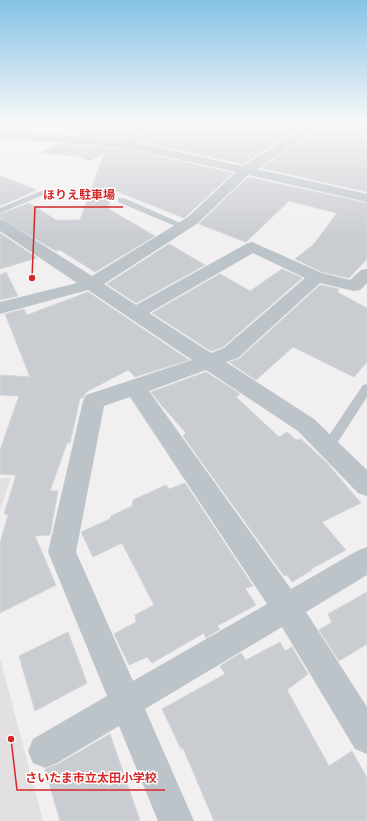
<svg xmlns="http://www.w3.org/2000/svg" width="367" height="821" viewBox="0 0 367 821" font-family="Manrope,'Noto Sans JP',sans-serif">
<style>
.education{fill:#e2e0e0}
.building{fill:#c9ccd1;stroke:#d3d6d9}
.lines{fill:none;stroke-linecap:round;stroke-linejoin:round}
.lane{fill:#bcc4ca;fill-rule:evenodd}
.street{fill:#bcc4ca;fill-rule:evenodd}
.leader{fill:none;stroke:#d62828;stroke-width:1.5}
.callout-dot{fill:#d62828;stroke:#fff;stroke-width:1.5}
.callout-label{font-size:12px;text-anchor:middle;font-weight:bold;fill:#d62828;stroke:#fff;stroke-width:3;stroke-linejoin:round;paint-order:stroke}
</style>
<rect width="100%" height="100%" fill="#f1efef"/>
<g class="education">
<polygon points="0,478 11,478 0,510"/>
<polygon points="0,658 43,821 0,821"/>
</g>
<g class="building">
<polygon points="95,123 128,123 122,138 75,135"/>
<polygon points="143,123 308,123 243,164 136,141"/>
<polygon points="326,123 367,123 367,192 261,168"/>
<polygon points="58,144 127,149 233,173 184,218 116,191 107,208 155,236 95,272 60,250 56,251 0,218 0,214 29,203 56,220 80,220 104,153 89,161 77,156 41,153"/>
<polygon points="0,176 37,190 0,206"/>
<polygon points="248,177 367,203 367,259 349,278 322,272 295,259 314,244 337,213 289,201 246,242 199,224"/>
<polygon points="0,233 37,258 0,269"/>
<polygon points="169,244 205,265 136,303 107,284"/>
<polygon points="282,269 302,278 223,347 211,351 152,313 220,274 250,291"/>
<polygon points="6,272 18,296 0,300 0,275"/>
<polygon points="320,285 339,289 337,292 367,308 367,362 354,377 293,347 256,380 229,362 239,359"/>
<polygon points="88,292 189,360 135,377 128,370 86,392 83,398 80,398 70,443 67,443 50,491 58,491 50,535 35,536 56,585 0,613 0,543 8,515 4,514 16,475 0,474 0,450 19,396 0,395 0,375 30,377 5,314 24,309 27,315"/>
<polygon points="206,372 240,394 236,397 279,437 287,432 296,440 301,439 327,463 361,503 322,522 346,550 311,569 312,570 292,582 287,575 284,576 183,436 186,433 162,406 151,392"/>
<polygon points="185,483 253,586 245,588 256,605 217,626 220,629 206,638 204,633 152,663 147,657 129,665 114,634 136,622 135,615 154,605 122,543 93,557 81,532 110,519 111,516 132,506 133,500 166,485 169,489"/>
<polygon points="367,592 367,644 339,661 319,630 332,622 328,614"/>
<polygon points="68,632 87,683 35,711 19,656"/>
<polygon points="280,642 285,651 292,647 308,674 287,690 329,766 352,751 367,778 367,821 214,821 183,748 181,749 162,709 225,674 220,666 241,653 246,660"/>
<polygon points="110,734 140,821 60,821 45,769 58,764"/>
</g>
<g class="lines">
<g class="lane">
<polygon points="41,191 48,193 0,213 0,208"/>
<polygon points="118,198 124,198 187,226 186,228 180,228 118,202"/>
<polygon points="367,384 367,397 332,451 328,452 324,451 322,447 324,443 363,385"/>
</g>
<path class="street" d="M130 123H142L134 142 243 166 311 123H325L257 169 367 194V202L248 175 198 223 104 284 136 305 246 244 252 242 322 273 350 280 361 270 367 269V283L360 290 354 291 320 283 238 358 226 362 314 419 367 470V496L358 493 298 431 206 370 149 391 291 589 357 551 367 547V575L306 612 367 707V754L355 749 282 627 145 709 194 821H158L119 726 57 763 45 768 33 763 28 751 33 739 107 696 48 552 83 401 86 395 192 360 88 290 0 314V302L77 283 0 231V219L5 221 92 276 188 217 236 172 127 148 0 138V130L123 140ZM253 253 305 278 224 348 211 353 149 313ZM130 397 267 604 133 681 76 552 104 406Z"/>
</g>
<linearGradient id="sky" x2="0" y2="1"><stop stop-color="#86c3e6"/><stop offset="0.52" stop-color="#f9f8f8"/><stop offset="1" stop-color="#f9f8f8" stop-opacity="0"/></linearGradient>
<rect width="367" height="238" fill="url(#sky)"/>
<path class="leader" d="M32 278L35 207H123M11 739L17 790H165"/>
<g class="callout-dot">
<circle cx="32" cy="278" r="4"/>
<circle cx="11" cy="739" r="4"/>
</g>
<g class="callout-label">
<text x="79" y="199">ほりえ駐車場</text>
<text x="91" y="782">さいたま市立太田小学校</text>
</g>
</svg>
